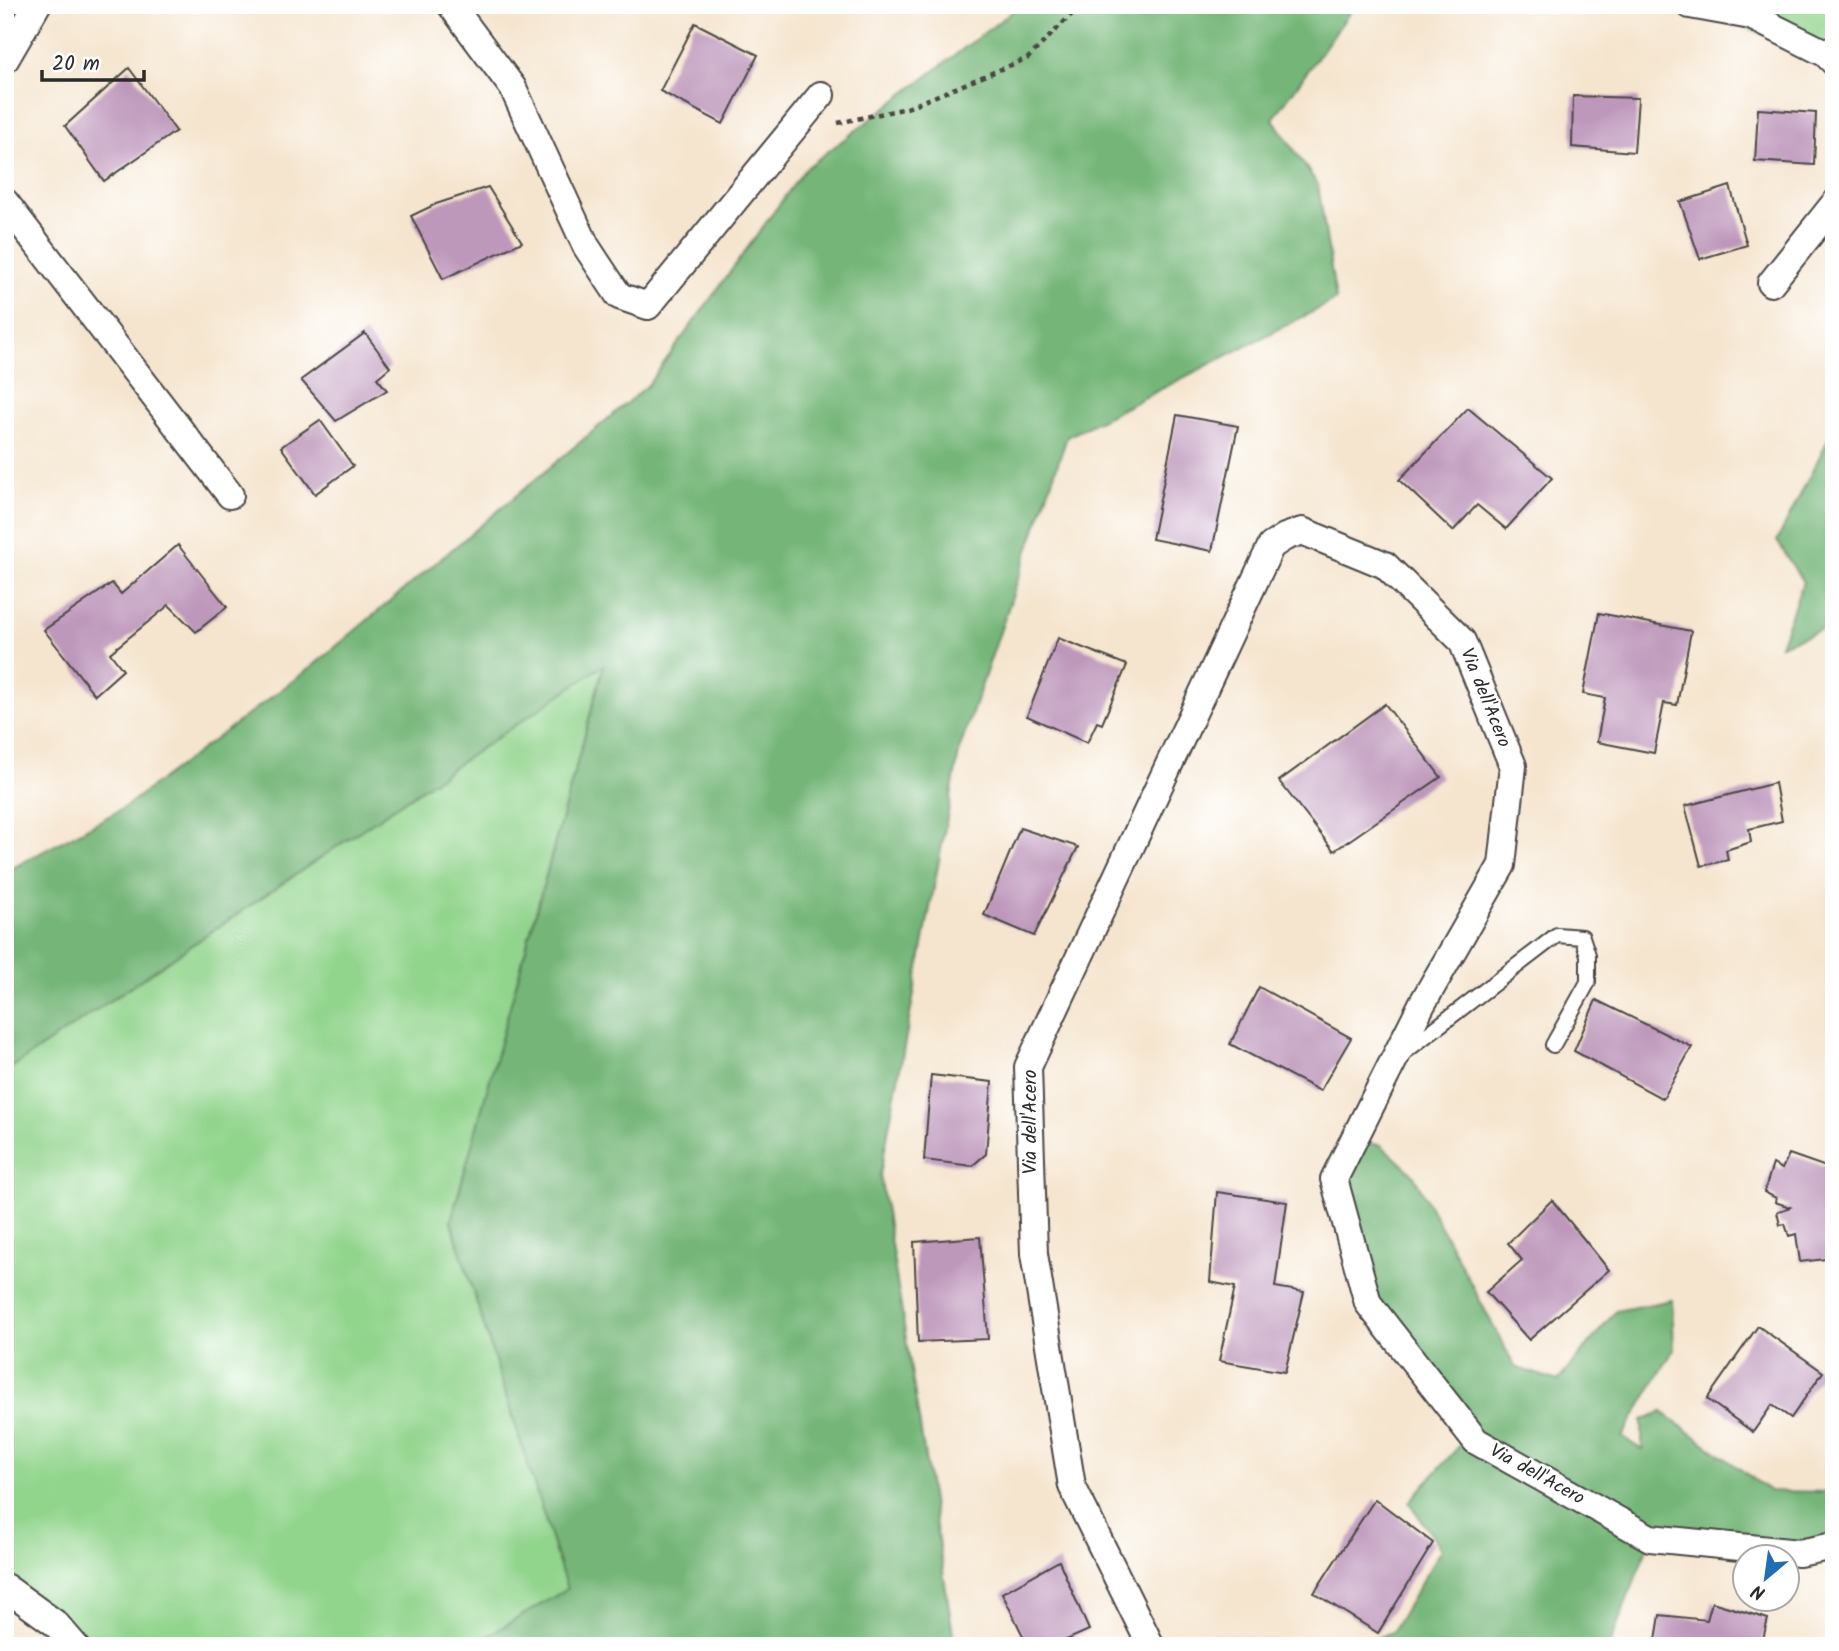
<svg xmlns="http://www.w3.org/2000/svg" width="1839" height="1651" viewBox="0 0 1839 1651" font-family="Kalam,sans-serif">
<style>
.green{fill:#91d48c;stroke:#5e805c;stroke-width:2}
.forest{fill:#74b678;stroke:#507052;stroke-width:2}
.building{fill:#be98bb}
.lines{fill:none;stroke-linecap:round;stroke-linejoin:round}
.lane-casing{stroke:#494744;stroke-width:18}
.street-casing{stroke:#494744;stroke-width:30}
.path{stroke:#494744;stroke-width:4.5;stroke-dasharray:5 5;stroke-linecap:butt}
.lane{stroke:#fff;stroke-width:14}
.street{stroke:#fff;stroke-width:26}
.labels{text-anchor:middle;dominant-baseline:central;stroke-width:5;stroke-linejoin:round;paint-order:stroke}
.street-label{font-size:19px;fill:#2b2b2b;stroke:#fff}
</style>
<rect width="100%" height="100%" fill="#fff"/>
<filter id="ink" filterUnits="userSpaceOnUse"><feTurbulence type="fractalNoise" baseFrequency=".0143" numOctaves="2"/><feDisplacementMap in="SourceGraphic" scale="14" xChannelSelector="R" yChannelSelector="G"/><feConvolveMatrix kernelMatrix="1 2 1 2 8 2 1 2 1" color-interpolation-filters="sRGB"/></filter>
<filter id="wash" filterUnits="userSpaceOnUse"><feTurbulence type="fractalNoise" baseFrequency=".00686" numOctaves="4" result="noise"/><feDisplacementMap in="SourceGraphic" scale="28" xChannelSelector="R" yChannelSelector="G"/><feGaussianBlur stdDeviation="1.57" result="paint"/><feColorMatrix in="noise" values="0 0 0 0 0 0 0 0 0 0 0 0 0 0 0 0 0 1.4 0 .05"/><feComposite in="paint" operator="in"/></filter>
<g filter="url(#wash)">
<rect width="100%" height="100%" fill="#f5e5cf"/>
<g class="green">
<polygon points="1690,5 1834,5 1834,62"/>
<polygon points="604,664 451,1221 567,1589 471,1646 68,1646 5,1587 5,1072"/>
</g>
<g class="forest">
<polygon points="1021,5 1355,5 1273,119 1318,185 1336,300 1067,437 960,748 880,1175 955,1646 471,1646 567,1589 451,1221 604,665 5,1072 5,872 122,809 314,665 647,386 805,169"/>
<polygon points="1834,428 1834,625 1780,645 1803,582 1777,541"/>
<polygon points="1354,1141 1381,1145 1413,1174 1515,1367 1558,1381 1616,1311 1672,1300 1674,1349 1622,1437 1644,1451 1642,1448 1642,1420 1662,1412 1770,1491 1834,1492 1834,1546 1651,1538 1609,1646 1356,1646 1392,1632 1441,1549 1409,1502 1470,1434 1368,1303 1334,1179"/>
</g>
<g id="blocks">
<g class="building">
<polygon points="695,23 758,55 723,124 660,91"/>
<polygon points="129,68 176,131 104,181 65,126"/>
<polygon points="1573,96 1638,98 1634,152 1572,147"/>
<polygon points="1758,109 1816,113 1814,165 1755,161"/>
<polygon points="1730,186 1747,245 1700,259 1680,202"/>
<polygon points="488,187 522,242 443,279 411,216 436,204"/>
<polygon points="365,333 390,367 377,378 387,390 336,421 301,380"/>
<polygon points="1468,408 1552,478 1506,529 1477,505 1453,531 1399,480"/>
<polygon points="1177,415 1238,426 1212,551 1152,539"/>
<polygon points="320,420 353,466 315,494 281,447"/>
<polygon points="178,545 227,607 196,632 169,605 110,653 123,670 95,695 44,630 112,583 121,594"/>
<polygon points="1599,613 1691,631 1677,705 1664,703 1654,753 1597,742 1605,698 1583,694"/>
<polygon points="1058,638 1127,665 1102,724 1097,722 1087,743 1027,716"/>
<polygon points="1385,704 1441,777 1334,851 1279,781"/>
<polygon points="1775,783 1782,821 1749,829 1751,842 1726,850 1728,860 1701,866 1685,806"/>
<polygon points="1020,828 1078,847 1034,936 984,915"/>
<polygon points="1259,987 1351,1038 1320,1091 1230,1044"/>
<polygon points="1596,1000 1692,1047 1663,1099 1574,1051"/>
<polygon points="931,1075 992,1082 986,1154 972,1166 924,1160"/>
<polygon points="1789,1154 1832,1169 1829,1174 1834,1176 1834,1208 1831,1208 1834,1258 1800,1262 1796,1234 1789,1236 1785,1224 1780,1225 1777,1212 1790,1207 1775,1202 1776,1198 1764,1192 1773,1164 1782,1169"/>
<polygon points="1217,1192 1287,1202 1275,1287 1304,1292 1285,1372 1219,1361 1235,1287 1210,1282"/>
<polygon points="1552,1200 1609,1270 1529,1340 1486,1292 1522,1260 1508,1243"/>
<polygon points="980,1237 988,1339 918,1342 914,1242"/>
<polygon points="1758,1326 1823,1372 1791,1418 1772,1405 1753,1432 1707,1399"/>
<polygon points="1375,1499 1433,1543 1378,1633 1314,1593"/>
<polygon points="1059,1561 1089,1630 1053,1646 1028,1646 1002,1593"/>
<polygon points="1712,1602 1768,1619 1763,1639 1780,1646 1655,1646 1660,1615 1707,1620"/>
</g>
</g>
</g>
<g filter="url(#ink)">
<use href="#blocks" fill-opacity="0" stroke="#494744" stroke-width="2"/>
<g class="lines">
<defs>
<polyline id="lane" points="1402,1054 1557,935 1582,937 1588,955 1588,982 1553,1045"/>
<g id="street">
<polyline points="451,5 513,88 586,246 619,296 648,306 821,95"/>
<polyline points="1690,5 1751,16 1825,53 1834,62"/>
<polyline points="5,60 37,5"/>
<polyline points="5,202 230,495"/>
<polyline points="1771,283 1834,204"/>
<polyline points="5,1587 56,1624 75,1646"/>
<polyline points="1151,1646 1072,1486 1034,1254 1028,1067 1271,546 1285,537 1302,531 1385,565 1462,641 1513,766 1502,865 1422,1004 1334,1179 1368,1303 1476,1441 1650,1538 1799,1553 1834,1546"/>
</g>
</defs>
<use href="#lane" class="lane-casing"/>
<use href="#street" class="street-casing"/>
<polyline class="path" points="838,123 907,108 1028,58 1081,5"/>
<use href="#lane" class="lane"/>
<use href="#street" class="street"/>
</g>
</g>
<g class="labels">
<g class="street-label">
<text transform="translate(1485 698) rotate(68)">Via dell'Acero</text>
<text transform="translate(1031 1122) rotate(-90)">Via dell'Acero</text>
<text transform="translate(1537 1475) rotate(29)">Via dell'Acero</text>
</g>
</g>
<rect width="1839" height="1651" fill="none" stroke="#fff" stroke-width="28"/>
<g transform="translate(1766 1578) rotate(209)"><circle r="33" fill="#ffffff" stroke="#aaaaaa" stroke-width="2"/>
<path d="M0-5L12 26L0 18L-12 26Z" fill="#1f6fb2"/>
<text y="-10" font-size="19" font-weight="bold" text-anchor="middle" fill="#2b2b2b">N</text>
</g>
<path d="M42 70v10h102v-10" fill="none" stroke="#2b2b2b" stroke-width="3.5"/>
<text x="52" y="70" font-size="21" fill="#2b2b2b" stroke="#ffffff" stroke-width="5" paint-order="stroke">20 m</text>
</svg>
